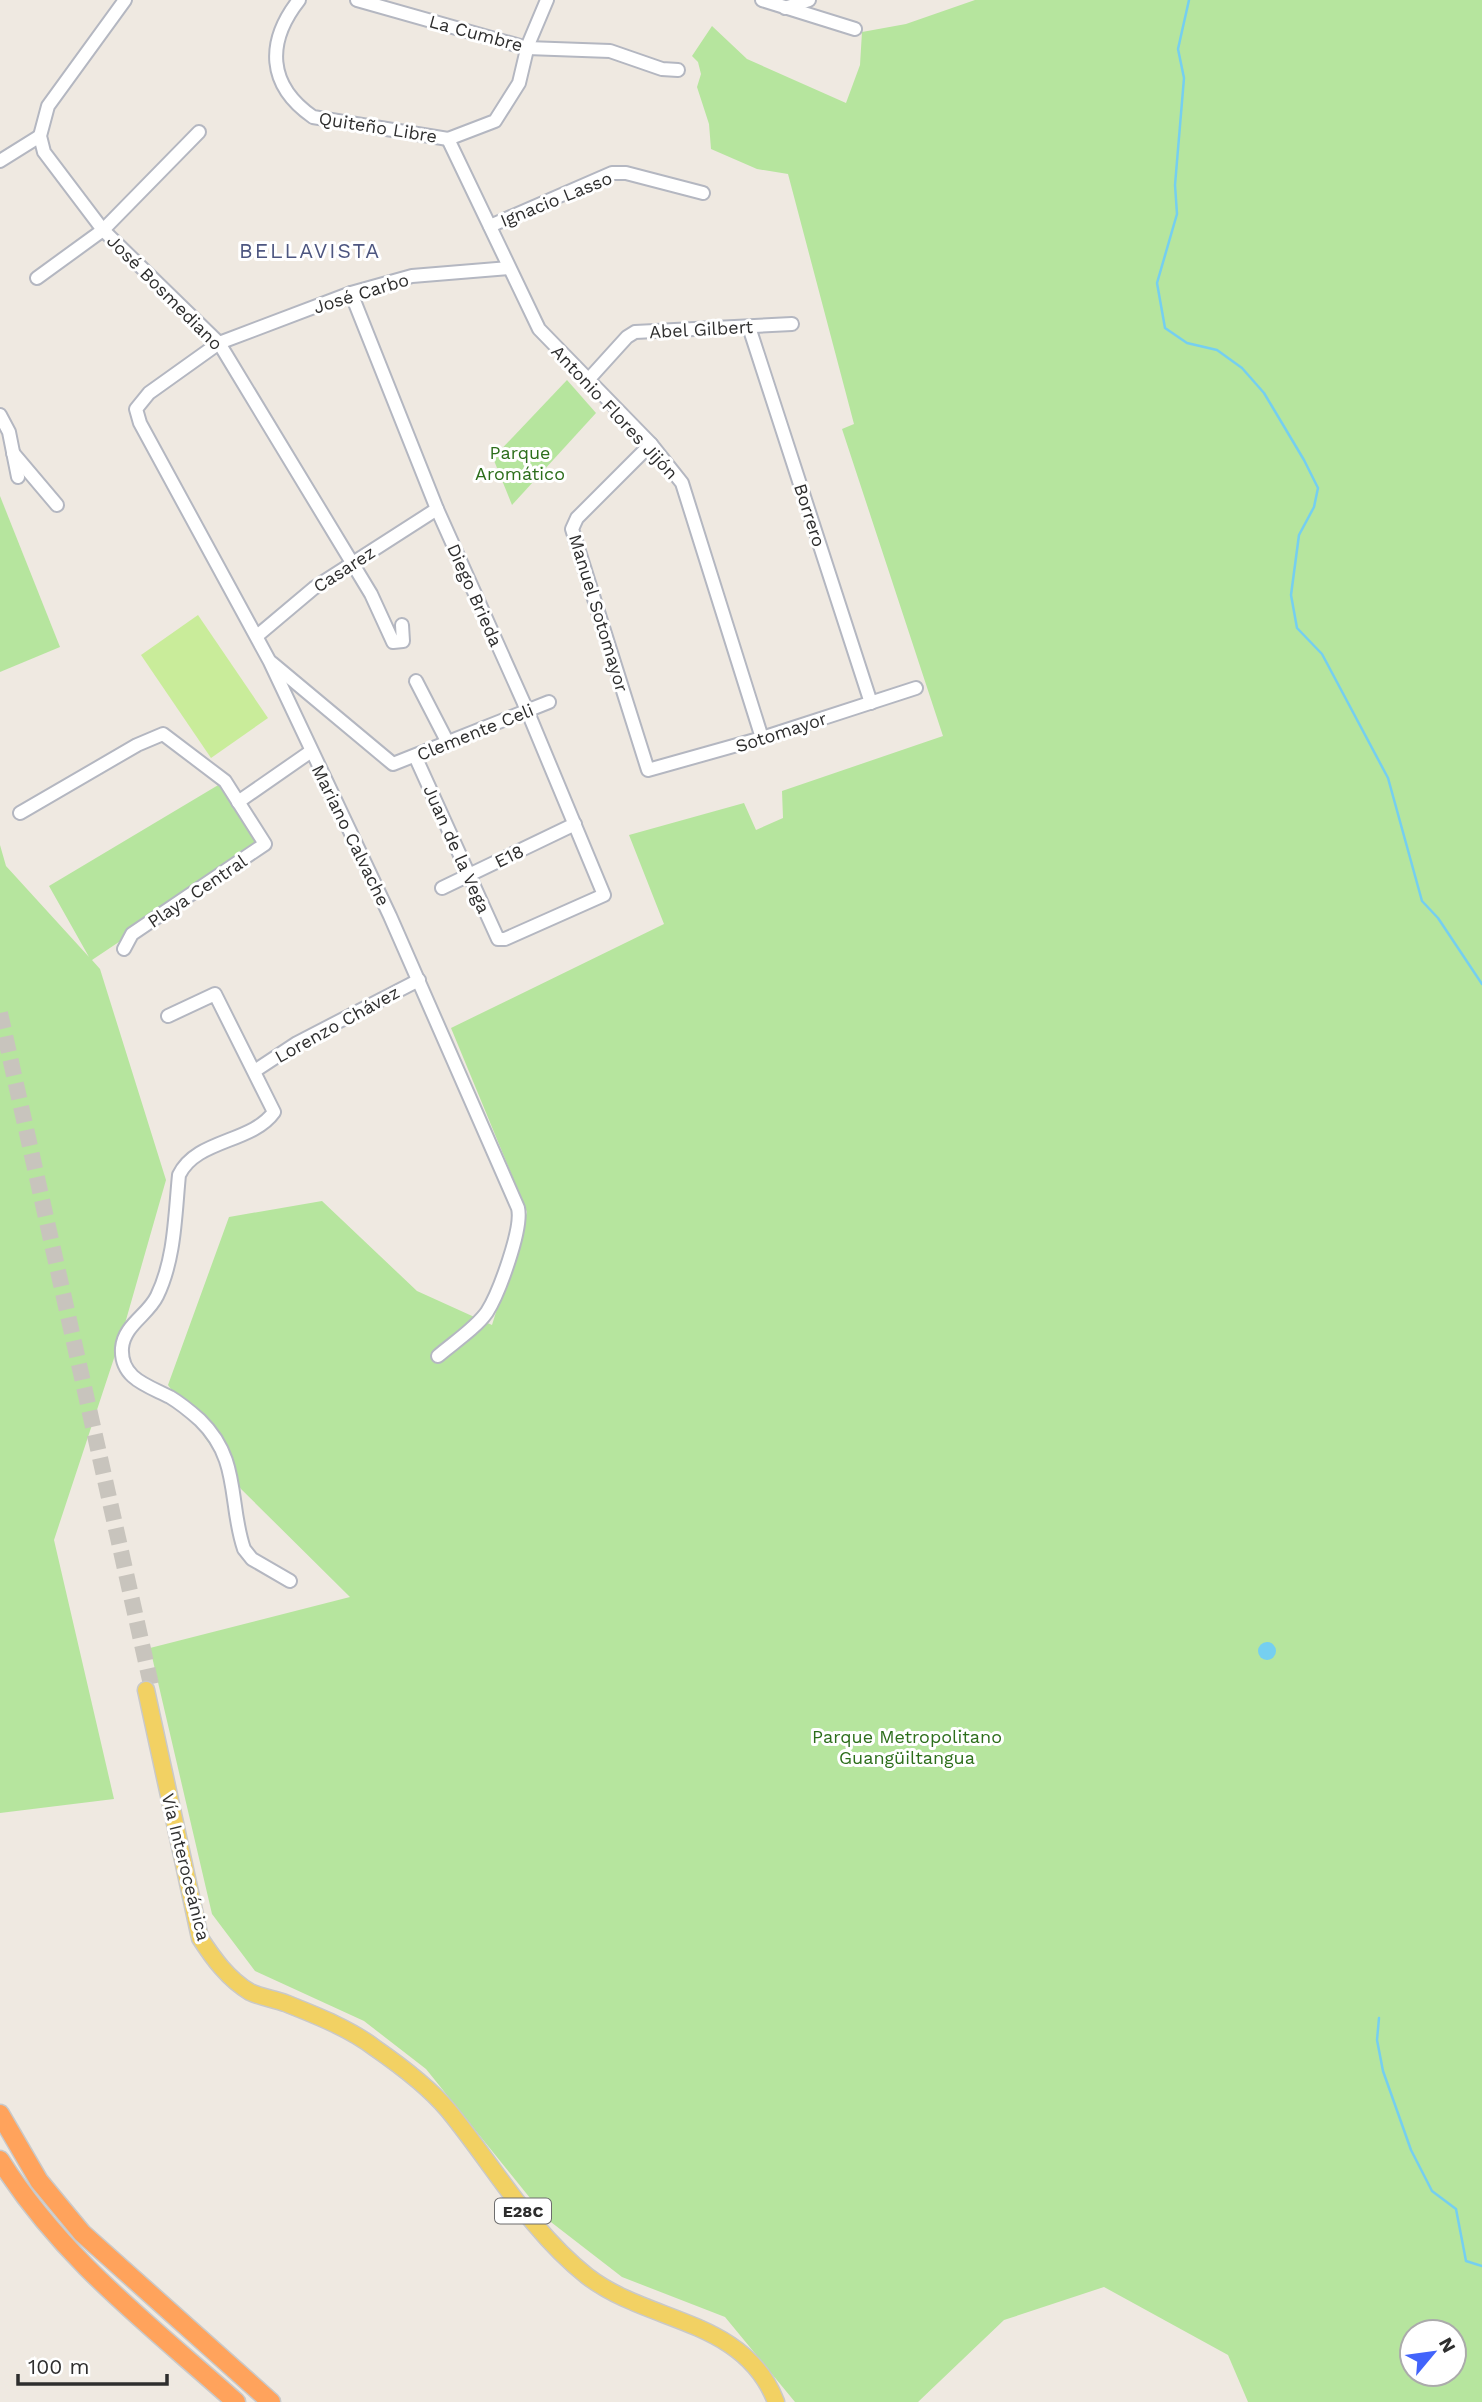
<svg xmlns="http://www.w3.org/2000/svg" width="1482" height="2402" viewBox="0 0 1482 2402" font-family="'Work Sans',sans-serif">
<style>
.green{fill:#b6e59e;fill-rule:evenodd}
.pitch{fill:#c9ec9a}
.water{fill:#75cff0}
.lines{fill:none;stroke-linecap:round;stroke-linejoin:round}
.stream{stroke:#75cff0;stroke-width:2.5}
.major-tunnel{stroke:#c8c4bd;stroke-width:16;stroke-dasharray:16 8;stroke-linecap:butt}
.minor-casing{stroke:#b4b7c1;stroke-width:16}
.major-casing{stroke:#c9c9c9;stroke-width:19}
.highway-casing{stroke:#c9c9c9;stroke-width:21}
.minor{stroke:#fff;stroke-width:12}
.major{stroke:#f2d163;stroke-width:16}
.highway{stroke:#ffa35c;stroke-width:18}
.labels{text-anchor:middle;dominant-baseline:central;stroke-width:6;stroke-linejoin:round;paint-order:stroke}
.shield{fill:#fff;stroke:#6d6d6d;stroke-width:2}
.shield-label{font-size:16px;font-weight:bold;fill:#2e2e2e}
.street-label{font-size:18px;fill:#2e2e2e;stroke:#fff}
.park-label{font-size:18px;fill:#2c6e1b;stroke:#fff}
.quarter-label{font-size:21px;letter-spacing:2px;fill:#4d5680;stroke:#fff}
</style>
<rect width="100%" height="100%" fill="#efe9e1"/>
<g class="green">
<path d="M975 0H1482V2402H1248L1228 2355 1104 2287 1004 2320 918 2402H795L725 2317 622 2277 547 2219 426 2069 364 2021 255 1971 212 1914 150 1648 350 1597 241 1489 168 1385 229 1217 322 1201 417 1291 492 1325 527 1212 451 1028 664 924 629 835 744 803 756 830 783 818 782 791 943 736 842 429 854 424 788 174 757 169 711 149 709 124 697 87 701 74 698 62 692 56 712 26 747 59 846 103 860 65 862 32 906 24ZM1412 2332H1454V2374H1412Z"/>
<polygon points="567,380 596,413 512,505 493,458"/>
<polygon points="0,496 60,647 0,672"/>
<polygon points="225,781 264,845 92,960 100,969 166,1180 122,1334 54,1540 114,1799 0,1813 0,845 6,866 89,957 49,886"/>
</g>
<polygon class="pitch" points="198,615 268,718 211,758 141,655"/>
<circle class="water" cx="1267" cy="1651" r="9"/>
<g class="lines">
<g class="stream">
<polyline points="1189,0 1178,49 1184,78 1175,185 1177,214 1157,283 1165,328 1187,343 1217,350 1242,368 1264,393 1304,460 1318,488 1314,507 1299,535 1291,595 1297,628 1322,654 1388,778 1422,901 1438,918 1482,984"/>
<polyline points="1379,2018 1377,2040 1383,2071 1411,2150 1432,2191 1456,2209 1466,2261 1482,2266"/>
</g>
<polyline class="major-tunnel" points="0,1013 152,1689"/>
<defs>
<g id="minor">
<polyline points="125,0 48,106 40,136 44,152 103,230 219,343 371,594 393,642 403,641 402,625"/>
<path d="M299 0C266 42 267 85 313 117L448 139 495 121 519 83 528 45 547 0"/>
<polyline points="357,0 527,48 610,51 662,69 678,70"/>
<polyline points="762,0 855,29"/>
<polyline points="785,8 809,0"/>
<polyline points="448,139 539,329 651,444 682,483 762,738"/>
<polyline points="0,161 40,136"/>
<polyline points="490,226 612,173 626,173 703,193"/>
<polyline points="37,278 103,230 199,132"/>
<polyline points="351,293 437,509 527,710 604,895 505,939 498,939 415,756"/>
<polyline points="749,327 871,703"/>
<polyline points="588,380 627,337 635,332 792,324"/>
<polyline points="0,415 9,432 18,477"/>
<polyline points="651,444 577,518 572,529 648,770 762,738 916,688"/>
<polyline points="13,453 57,505"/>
<polyline points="257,636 314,588 437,509"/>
<polyline points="272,663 393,764 549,702"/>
<polyline points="416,681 448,743"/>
<polyline points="238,802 310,752"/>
<polyline points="20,813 137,745 163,734 225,781 265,844 132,934 124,949"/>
<polyline points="442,888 575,824"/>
<path d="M168 1016 215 994 274 1112C252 1143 196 1139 179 1175 175 1215 175 1259 157 1296 148 1315 124 1325 122 1348 120 1379 149 1386 170 1397 180 1403 191 1412 200 1420 241 1460 228 1502 244 1549L252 1559 290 1581"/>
<polyline points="256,1070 297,1043 419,980"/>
<path d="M438 1356C453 1343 476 1328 487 1312 499 1293 523 1228 518 1208L390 916 270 662 140 423 136 409 149 393 219 343 351 293 412 276 509 268"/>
</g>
<path id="major" d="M146 1690 200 1938C213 1958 228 1979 250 1992 260 1997 274 1999 285 2003 315 2015 349 2028 375 2048 401 2066 428 2086 448 2110 494 2166 529 2230 587 2276 649 2324 744 2318 776 2402"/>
<g id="highway">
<polyline points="0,2114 39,2181 82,2233 271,2402"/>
<path d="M0 2160C63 2260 149 2324 236 2402"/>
</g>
</defs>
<use href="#minor" class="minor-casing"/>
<use href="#major" class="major-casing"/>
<use href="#highway" class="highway-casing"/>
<use href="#minor" class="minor"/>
<use href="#major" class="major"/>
<use href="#highway" class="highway"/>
</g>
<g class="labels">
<rect class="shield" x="495" y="2198.5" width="56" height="25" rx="5"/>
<g class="shield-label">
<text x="523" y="2211">E28C</text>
</g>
<g class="street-label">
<text transform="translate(476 33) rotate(15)">La Cumbre</text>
<text transform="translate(378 127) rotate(9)">Quiteño Libre</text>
<text transform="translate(556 199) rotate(-22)">Ignacio Lasso</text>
<text transform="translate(165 292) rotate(45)">José Bosmediano</text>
<text transform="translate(361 293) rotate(-17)">José Carbo</text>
<text transform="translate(701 329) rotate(-3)">Abel Gilbert</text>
<text transform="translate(615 412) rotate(47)">Antonio Flores Jijón</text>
<text transform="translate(810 515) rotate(72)">Borrero</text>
<text transform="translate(344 569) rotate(-33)">Casarez</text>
<text transform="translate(475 595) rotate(66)">Diego Brieda</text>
<text transform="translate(599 613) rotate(73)">Manuel Sotomayor</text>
<text transform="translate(475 732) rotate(-22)">Clemente Celi</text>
<text transform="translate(781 732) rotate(-18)">Sotomayor</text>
<text transform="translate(351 835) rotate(64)">Mariano Calvache</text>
<text transform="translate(457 849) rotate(66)">Juan de la Vega</text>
<text transform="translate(509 856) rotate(-26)">E18</text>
<text transform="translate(197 891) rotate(-34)">Playa Central</text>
<text transform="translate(337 1024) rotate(-29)">Lorenzo Chávez</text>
<text transform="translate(186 1867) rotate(76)">Vía Interoceánica</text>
</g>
<g class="park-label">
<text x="520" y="452">Parque<tspan x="520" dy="21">Aromático</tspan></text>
<text x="907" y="1736">Parque Metropolitano<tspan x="907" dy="21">Guangüiltangua</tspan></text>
</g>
<g class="quarter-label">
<text x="310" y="250">BELLAVISTA</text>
</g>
</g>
<g transform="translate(1433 2353) rotate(61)"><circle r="33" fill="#ffffff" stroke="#ababab" stroke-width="2"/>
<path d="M0-5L12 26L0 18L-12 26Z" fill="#4264fb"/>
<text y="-10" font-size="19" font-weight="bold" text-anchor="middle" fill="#2e2e2e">N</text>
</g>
<path d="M18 2374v10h149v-10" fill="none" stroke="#2e2e2e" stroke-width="3.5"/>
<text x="28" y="2374" font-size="21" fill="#2e2e2e" stroke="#ffffff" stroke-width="5" paint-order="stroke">100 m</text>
</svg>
